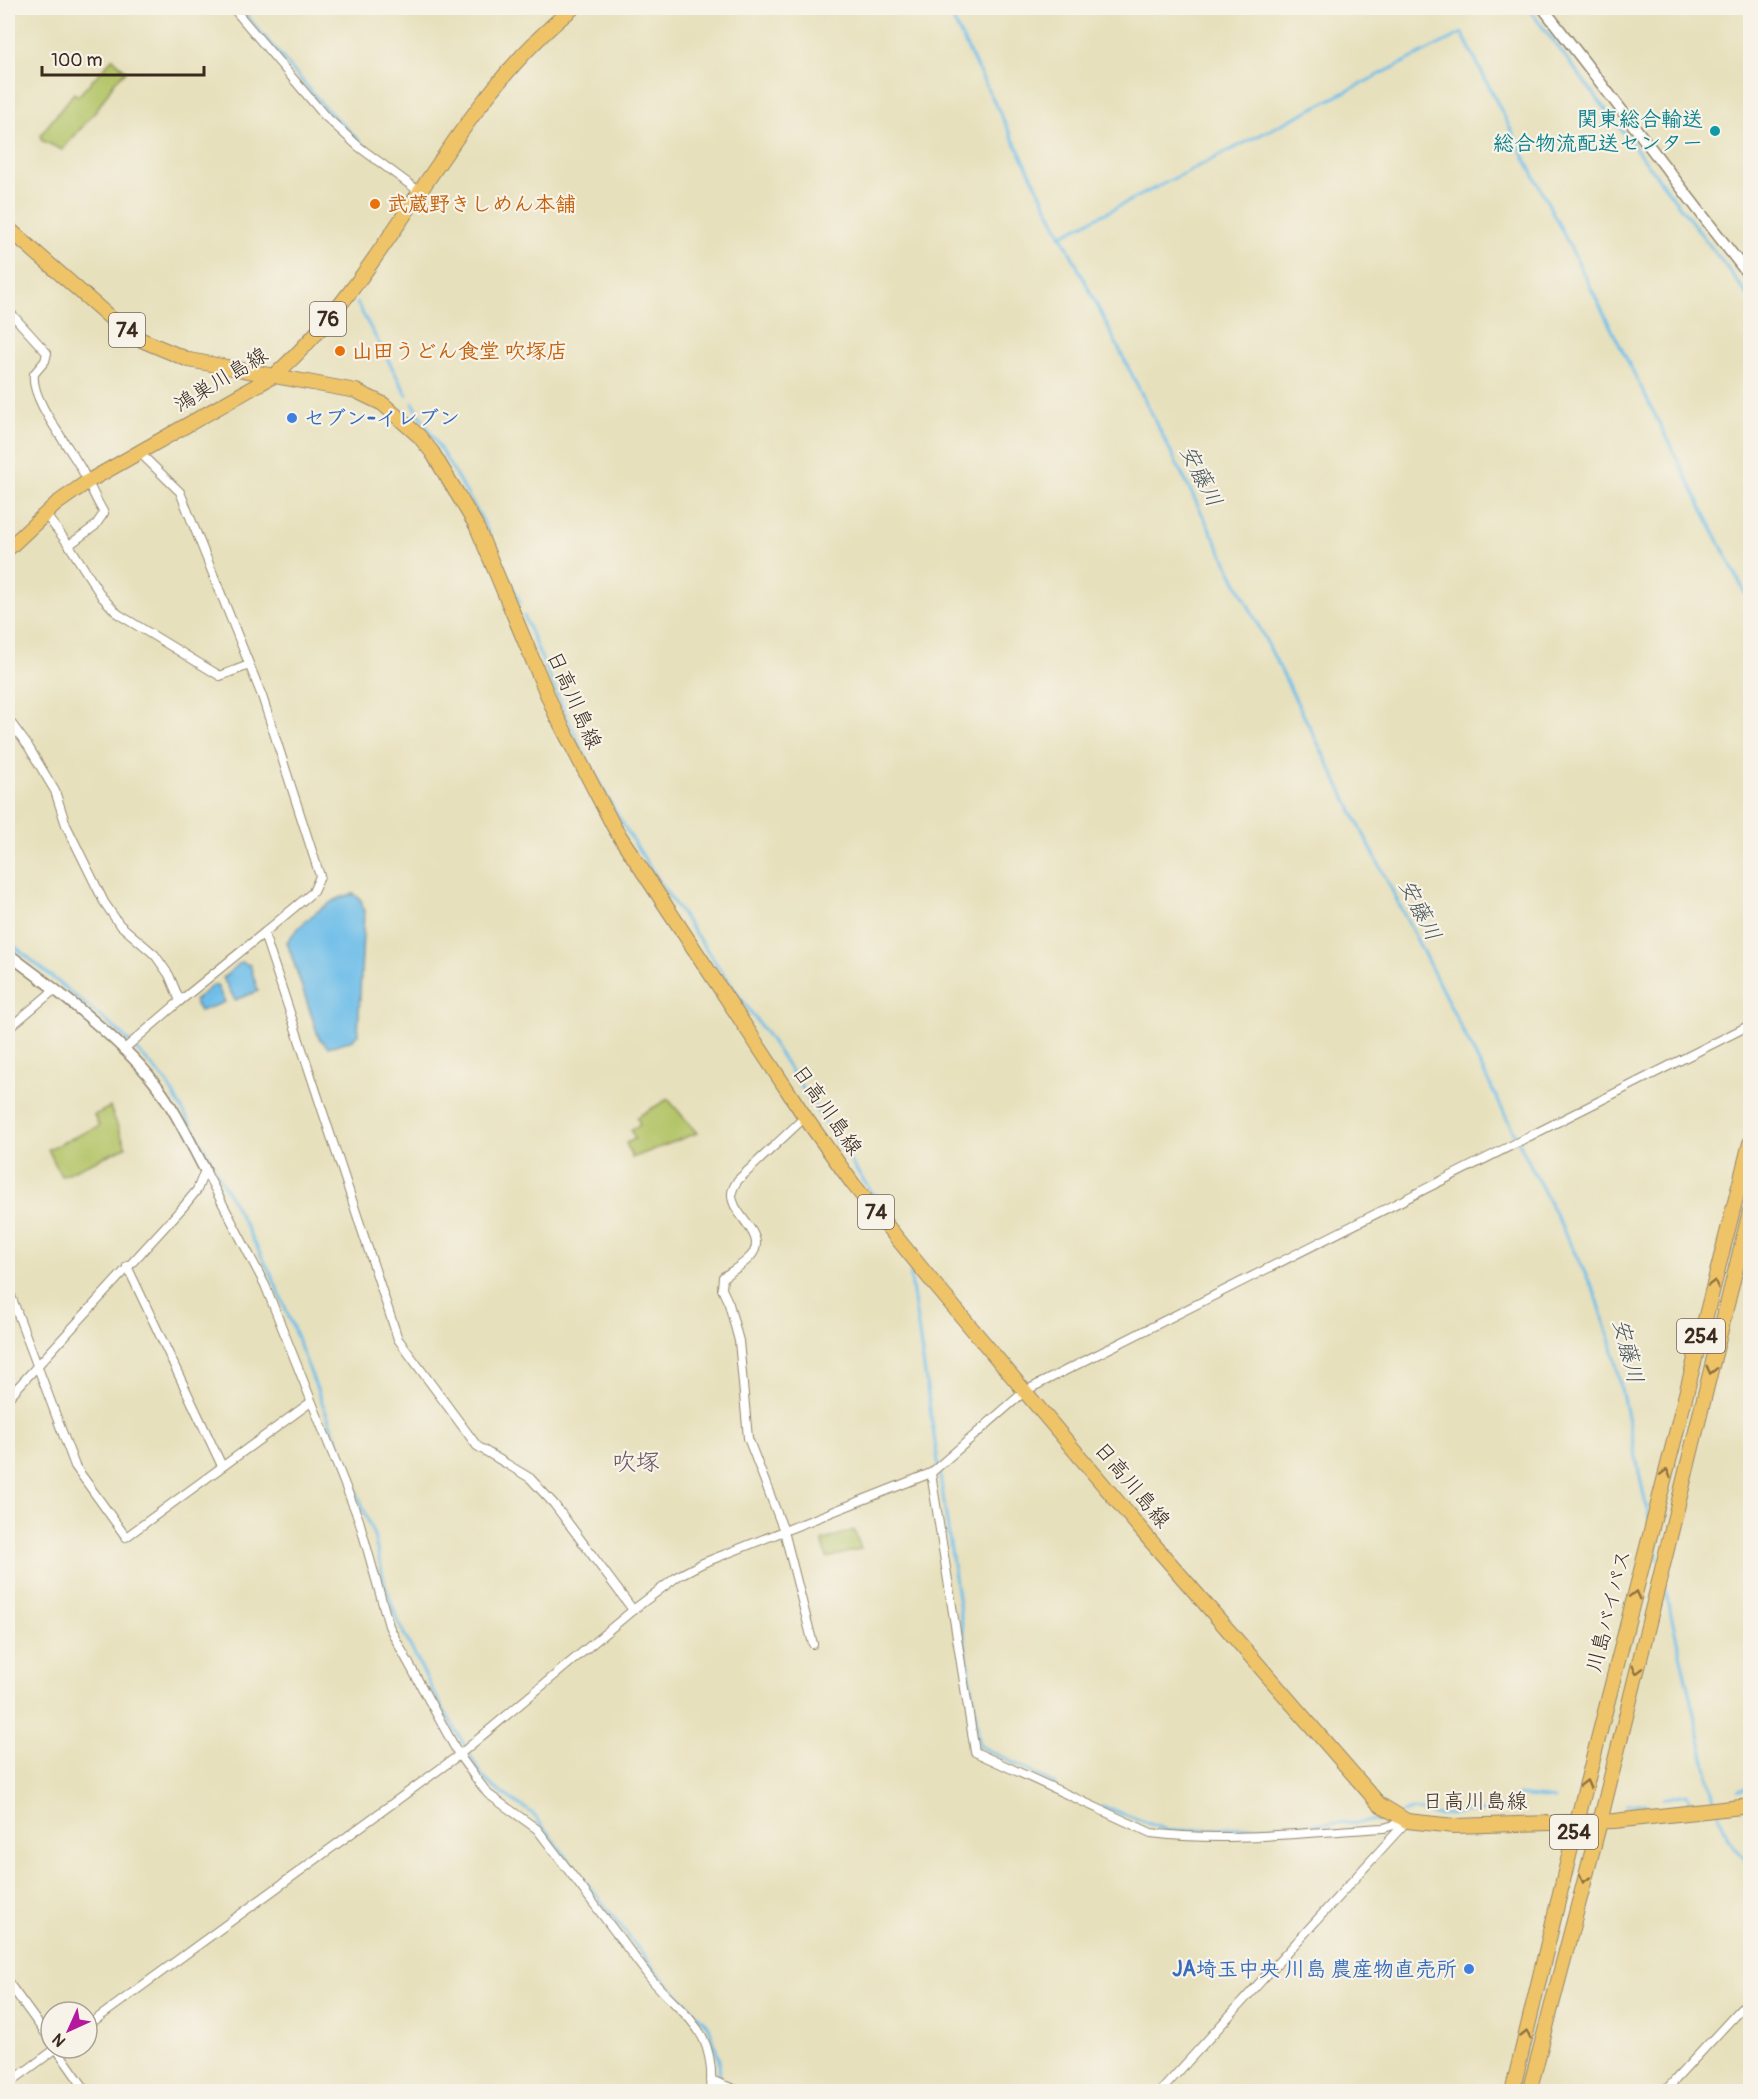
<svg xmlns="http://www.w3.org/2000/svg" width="1758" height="2099" viewBox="0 0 1758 2099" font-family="Pangolin,'Klee One',sans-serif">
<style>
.green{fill:#b3c467;stroke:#777742;stroke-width:1.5}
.water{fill:#6ebee9;stroke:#547484;stroke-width:1.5}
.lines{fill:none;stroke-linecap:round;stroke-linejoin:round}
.stream{stroke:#6ebee9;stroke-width:3}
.minor-casing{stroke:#91856d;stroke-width:10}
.tertiary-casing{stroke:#91856d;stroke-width:13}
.primary-casing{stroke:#91856d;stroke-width:16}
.trunk-casing{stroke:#91856d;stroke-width:16}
.minor{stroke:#fff;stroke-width:8}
.tertiary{stroke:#fff;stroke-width:10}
.primary{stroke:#efc469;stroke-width:14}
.trunk{stroke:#efc469;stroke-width:14}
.oneway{stroke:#8c6f40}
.culture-dot{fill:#0f9aa8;stroke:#f7f3e8;stroke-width:2}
.food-dot{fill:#e8710a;stroke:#f7f3e8;stroke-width:2}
.shop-dot{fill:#3f7fe0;stroke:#f7f3e8;stroke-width:2}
.labels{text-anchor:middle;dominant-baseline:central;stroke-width:4.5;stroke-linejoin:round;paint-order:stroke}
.shield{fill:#f7f3e8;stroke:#73665b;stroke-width:1.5}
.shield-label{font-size:20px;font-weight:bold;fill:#3b2a1e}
.culture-label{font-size:21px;font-weight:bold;fill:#0d838f;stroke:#f7f3e8;text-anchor:end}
.food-label{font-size:21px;font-weight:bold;fill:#c56008;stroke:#f7f3e8;text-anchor:start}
.street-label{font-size:21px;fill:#3b2a1e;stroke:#f7f3e8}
.shop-label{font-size:21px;font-weight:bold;fill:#366cbe;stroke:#f7f3e8;text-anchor:start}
.water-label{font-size:22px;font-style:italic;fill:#4a565b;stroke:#f7f3e8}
.quarter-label{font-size:24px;fill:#6a5762;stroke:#f7f3e8}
</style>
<rect width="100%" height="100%" fill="#f7f3e8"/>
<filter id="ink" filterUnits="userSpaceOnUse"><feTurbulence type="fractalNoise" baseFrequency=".0167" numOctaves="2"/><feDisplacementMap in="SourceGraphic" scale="12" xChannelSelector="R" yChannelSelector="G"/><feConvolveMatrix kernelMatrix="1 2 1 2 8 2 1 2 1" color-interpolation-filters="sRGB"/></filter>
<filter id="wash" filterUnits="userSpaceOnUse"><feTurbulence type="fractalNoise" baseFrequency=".008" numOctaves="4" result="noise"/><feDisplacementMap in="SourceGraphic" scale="24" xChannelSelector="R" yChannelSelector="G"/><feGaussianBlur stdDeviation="1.35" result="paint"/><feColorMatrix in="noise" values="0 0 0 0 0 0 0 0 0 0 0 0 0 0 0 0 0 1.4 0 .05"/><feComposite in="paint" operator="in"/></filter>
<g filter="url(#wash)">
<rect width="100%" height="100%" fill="#e7e0bc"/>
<g class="green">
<polygon points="113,58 126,71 114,83 96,111 62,150 41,140 41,134 74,93 78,96"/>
<polygon points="668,1099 697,1133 632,1158 626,1143 635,1139 631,1130 640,1125 637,1117"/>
<polygon points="110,1107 126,1147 61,1176 48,1149 99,1126 94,1115"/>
<polygon points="854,1530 861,1549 827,1558 822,1541"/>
</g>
<g class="water">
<path d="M354 894 361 900 364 912 358 1034 353 1040 328 1047 319 1038 287 942C300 923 331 897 354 894Z"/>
<polygon points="241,962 250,965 258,991 235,1000 223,978"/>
<polygon points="213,985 217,986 225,1002 200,1011 194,1001"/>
</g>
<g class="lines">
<g class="stream">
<polyline points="240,8 325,108 367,148"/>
<polyline points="947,8 1596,1295 1611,1342 1649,1519"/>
<polyline points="1528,8 1750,298"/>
<polyline points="404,175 415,182"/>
<polyline points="1060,236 1462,33 1750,603"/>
<polyline points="357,303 407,395"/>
<polyline points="413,403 483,521 520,603"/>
<path d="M524 616C545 668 567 720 592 769 641 863 706 948 767 1035 813 1102 854 1174 906 1236"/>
<polyline points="8,941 124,1036 165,1080 200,1140 271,1274 285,1307 374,1536 385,1585 398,1622 432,1689 482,1776 493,1787 532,1813 657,1973 709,2027 719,2059 720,2092"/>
<polyline points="910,1273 980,1746 1055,1784"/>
<polyline points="1654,1540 1658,1560"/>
<polyline points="1664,1584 1715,1805"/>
<polyline points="1738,1790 1750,1789"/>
<polyline points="1663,1799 1686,1794 1690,1801"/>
<polyline points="1627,1805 1646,1803"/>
<polyline points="1102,1806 1169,1831 1379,1821 1392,1816"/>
<polyline points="1401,1813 1412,1810 1438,1815 1501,1809 1518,1795 1555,1799"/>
<polyline points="1719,1814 1728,1839 1750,1865"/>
</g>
</g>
</g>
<g filter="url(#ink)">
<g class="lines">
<defs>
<g id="minor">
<polyline points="233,8 324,115 359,147 420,192"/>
<path d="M8 310 47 353 45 361 34 374C30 401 72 449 83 472 90 486 96 500 104 513L95 526 69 545"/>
<polyline points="138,451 180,492 262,696 320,876 313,892 265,932 265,937 398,1339 477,1446 530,1478 554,1504 633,1610"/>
<polyline points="45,514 69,545 102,597 118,614 220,676 249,665"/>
<polyline points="8,719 28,746 55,791 66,825 104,902 119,924 155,955 169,975 180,1001 123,1050"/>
<polyline points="180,1001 265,932"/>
<polyline points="8,1029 54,990"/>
<path d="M805 1117 738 1180C736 1183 732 1189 732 1193 730 1216 771 1235 750 1257 743 1265 732 1271 723 1277L722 1289 729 1304 739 1341 748 1438 784 1531 813 1644"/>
<path d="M205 1170 265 1285 359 1520 389 1626 396 1640 459 1755 475 1777 488 1794 537 1829 651 1979C688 2021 715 2028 711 2092"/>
<polyline points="127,1266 222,1466"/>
<polyline points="8,1288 75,1466 126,1537 311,1402"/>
<polyline points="8,1398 184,1206 197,1190 205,1170"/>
<path d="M931 1473 975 1752 1151 1833C1227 1843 1307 1832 1384 1828L1407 1821 1160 2092"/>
<polyline points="8,1982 51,2041"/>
<polyline points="87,2026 459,1755 633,1610 678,1576 703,1563 931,1473 1025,1391 1750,1025"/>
<polyline points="56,2048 87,2092"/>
<polyline points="711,2080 741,2092"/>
<polyline points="8,2084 57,2048"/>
<polyline points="1664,2092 1750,1999"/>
</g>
<g id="tertiary">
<polyline points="1543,8 1750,277"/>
<path d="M8 954C53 987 120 1038 154 1082 175 1109 189 1140 205 1170"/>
</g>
<g id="primary">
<polyline points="8,228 114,321 139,339 189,360 356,391 383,404 419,436 432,452 476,525 555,713 615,829 805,1117 853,1184 931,1280 1149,1539 1379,1804 1407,1821 1454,1826 1614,1821 1750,1806"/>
<path d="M8 549 56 504 87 482 275 375C393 269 449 107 573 8"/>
</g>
<g id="trunk">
<polyline points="1512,2092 1582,1802 1750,1143"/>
<polyline points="1529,2092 1600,1822 1750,1211"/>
</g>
</defs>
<use href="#minor" class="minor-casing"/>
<use href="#tertiary" class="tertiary-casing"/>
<use href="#primary" class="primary-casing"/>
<use href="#trunk" class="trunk-casing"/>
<use href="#minor" class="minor"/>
<use href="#tertiary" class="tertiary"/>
<use href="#primary" class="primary"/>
<use href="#trunk" class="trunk"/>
</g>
<defs><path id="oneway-chevron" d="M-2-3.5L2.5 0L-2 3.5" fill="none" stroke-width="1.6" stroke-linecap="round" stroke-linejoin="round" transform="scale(1.5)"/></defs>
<g class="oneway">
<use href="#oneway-chevron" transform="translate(1714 1284) rotate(-76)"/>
<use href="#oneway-chevron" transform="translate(1711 1370) rotate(104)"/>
<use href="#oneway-chevron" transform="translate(1666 1473) rotate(-76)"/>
<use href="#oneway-chevron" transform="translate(1635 1595) rotate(-76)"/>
<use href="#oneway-chevron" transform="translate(1637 1670) rotate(104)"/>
<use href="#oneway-chevron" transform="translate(1586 1784) rotate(-76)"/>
<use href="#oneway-chevron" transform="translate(1584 1879) rotate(105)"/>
<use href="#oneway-chevron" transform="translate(1526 2035) rotate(-77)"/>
</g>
</g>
<circle class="culture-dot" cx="1715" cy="131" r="6"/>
<g class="food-dot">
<circle cx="375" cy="204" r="6"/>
<circle cx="340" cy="351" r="6"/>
</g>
<g class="shop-dot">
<circle cx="292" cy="418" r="6"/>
<circle cx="1469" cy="1969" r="6"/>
</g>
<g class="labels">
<g class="shield">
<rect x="310" y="302" width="36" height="34" rx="4.5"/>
<rect x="109" y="313" width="36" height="34" rx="4.5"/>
<rect x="858" y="1195" width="36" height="34" rx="4.5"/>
<rect x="1677" y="1319" width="48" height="34" rx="4.5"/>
<rect x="1550" y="1815" width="48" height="34" rx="4.5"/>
</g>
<g class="shield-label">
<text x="328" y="319">76</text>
<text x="127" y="330">74</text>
<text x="876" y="1212">74</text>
<text x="1701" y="1336">254</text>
<text x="1574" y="1832">254</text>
</g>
<g class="culture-label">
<text x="1703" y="119">関東総合輸送<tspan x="1703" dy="24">総合物流配送センター</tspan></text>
</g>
<g class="food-label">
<text x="387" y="204">武蔵野きしめん本舗</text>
<text x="352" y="351">山田うどん食堂 吹塚店</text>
</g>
<g class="street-label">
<text transform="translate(221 380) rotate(-31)">鴻巣川島線</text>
<text transform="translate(574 700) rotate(66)">日高川島線</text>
<text transform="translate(827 1110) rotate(55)">日高川島線</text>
<text transform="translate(1132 1485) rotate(50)">日高川島線</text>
<text transform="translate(1609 1611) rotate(-76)">川島バイパス</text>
<text x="1475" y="1801">日高川島線</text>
</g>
<g class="shop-label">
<text x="304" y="418">セブン-イレブン</text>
<text x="1457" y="1969" text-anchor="end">JA埼玉中央 川島 農産物直売所</text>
</g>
<g class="water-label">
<text transform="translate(1201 476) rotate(63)">安藤川</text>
<text transform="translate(1420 910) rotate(63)">安藤川</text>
<text transform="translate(1628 1351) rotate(76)">安藤川</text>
</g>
<g class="quarter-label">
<text x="636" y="1462">吹塚</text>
</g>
</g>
<rect width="1758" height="2099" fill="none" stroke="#f7f3e8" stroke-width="30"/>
<g transform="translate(69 2030) rotate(225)"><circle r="28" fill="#f7f3e8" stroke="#aca397" stroke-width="1.5"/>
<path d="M0-4.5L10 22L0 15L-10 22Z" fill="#b5179e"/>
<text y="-9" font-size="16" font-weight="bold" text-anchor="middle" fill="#3b2a1e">N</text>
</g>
<path d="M42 66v9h162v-9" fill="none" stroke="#3b2a1e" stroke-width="3"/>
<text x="51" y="66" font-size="18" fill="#3b2a1e" stroke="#f7f3e8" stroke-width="4.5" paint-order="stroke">100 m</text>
</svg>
